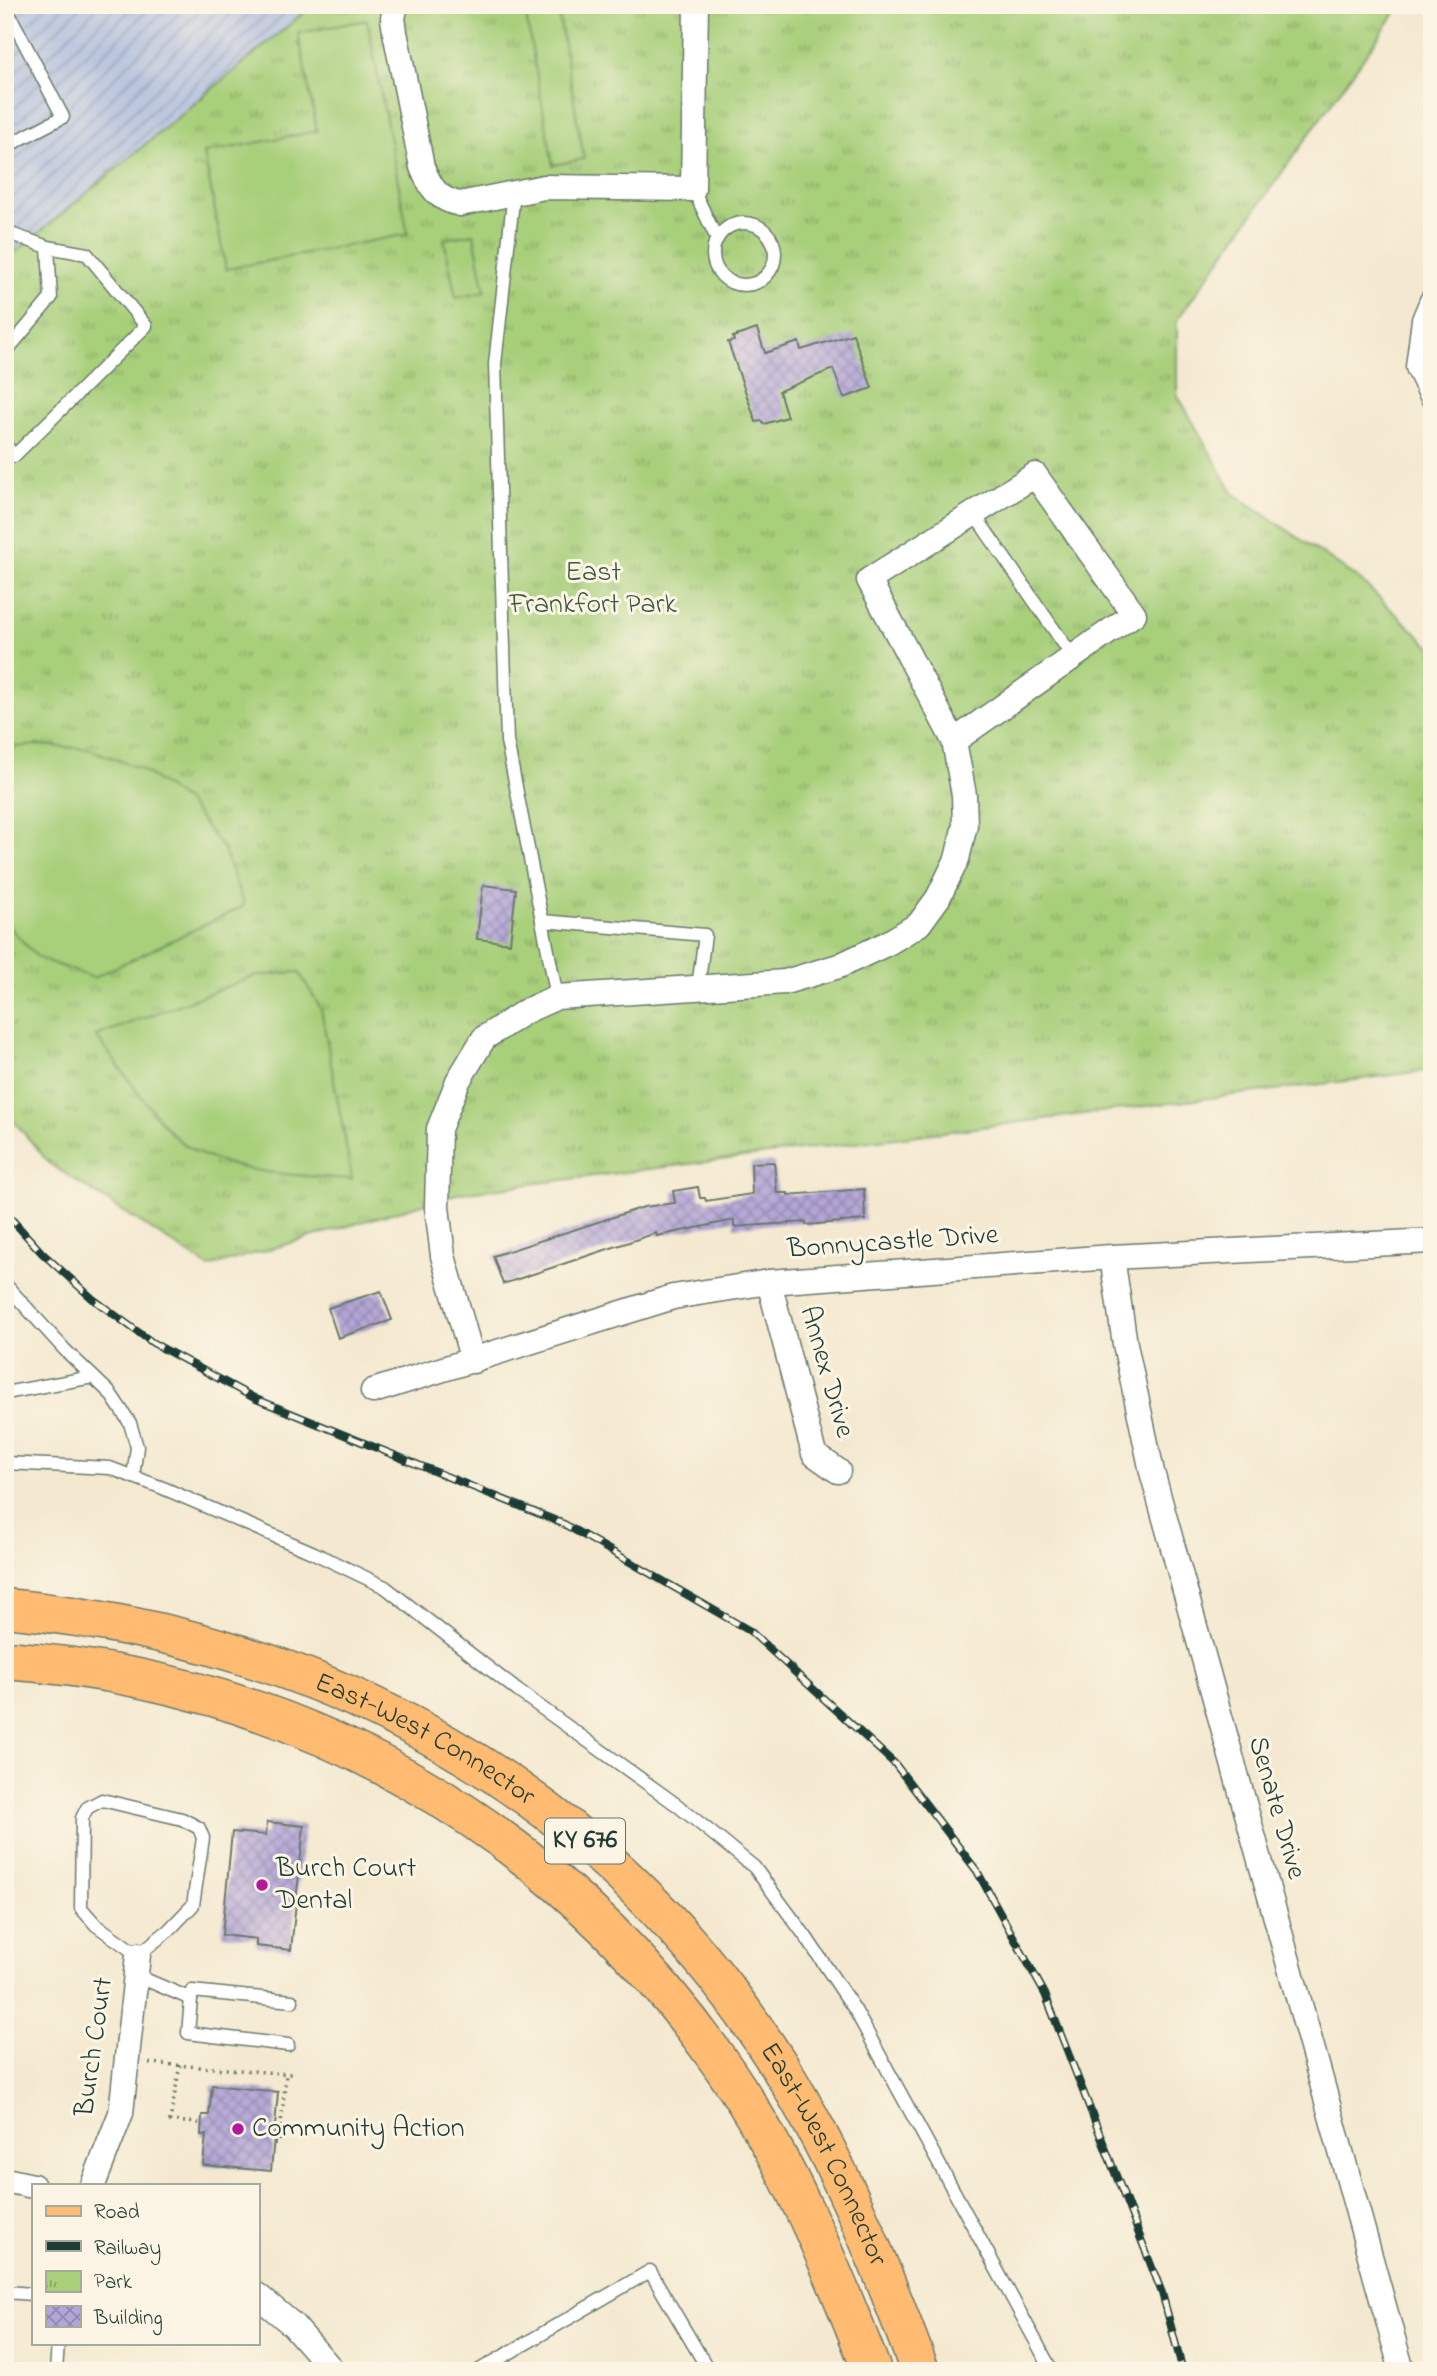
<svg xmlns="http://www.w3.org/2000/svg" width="1437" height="2376" viewBox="0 0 1437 2376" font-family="'Indie Flower',sans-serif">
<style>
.industrial{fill:url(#industrial-furrows)}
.park{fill:url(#park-tufts);stroke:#648657;stroke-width:2}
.pitch{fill:#a8cf7a;stroke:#648657;stroke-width:2}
.building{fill:url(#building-cross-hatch)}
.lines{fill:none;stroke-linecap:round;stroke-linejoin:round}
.lane-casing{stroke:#6a796b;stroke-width:15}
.street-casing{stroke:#6a796b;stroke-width:27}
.primary-casing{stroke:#6a796b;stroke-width:41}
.path{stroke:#6a796b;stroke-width:3.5;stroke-dasharray:2 5;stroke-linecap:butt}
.lane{stroke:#fff;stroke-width:12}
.street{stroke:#fff;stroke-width:24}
.primary{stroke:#ffbb71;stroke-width:38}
.rail-casing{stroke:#1f3d34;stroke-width:8}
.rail{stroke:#fcf5e5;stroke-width:5;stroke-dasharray:16;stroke-linecap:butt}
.poi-dot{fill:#b5179e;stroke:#fcf5e5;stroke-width:2.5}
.labels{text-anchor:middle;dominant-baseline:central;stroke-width:6;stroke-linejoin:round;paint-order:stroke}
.shield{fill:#fcf5e5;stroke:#617469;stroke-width:2}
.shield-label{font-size:26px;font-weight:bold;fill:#1f3d34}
.park-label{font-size:28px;fill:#3a5a42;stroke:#fcf5e5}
.street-label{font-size:28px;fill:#1f3d34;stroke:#fcf5e5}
.poi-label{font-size:28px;fill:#1f3d34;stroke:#fcf5e5;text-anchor:start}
</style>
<defs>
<pattern id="industrial-furrows" width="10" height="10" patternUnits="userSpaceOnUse" patternTransform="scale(1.75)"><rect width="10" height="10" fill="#b9c5de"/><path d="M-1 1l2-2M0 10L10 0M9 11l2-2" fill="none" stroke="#96a1b5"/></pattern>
<pattern id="park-tufts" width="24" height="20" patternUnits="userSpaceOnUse" patternTransform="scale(1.75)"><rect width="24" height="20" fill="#a8cf7a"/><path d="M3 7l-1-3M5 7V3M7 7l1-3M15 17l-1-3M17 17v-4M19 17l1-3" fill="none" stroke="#88a965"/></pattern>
<pattern id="building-cross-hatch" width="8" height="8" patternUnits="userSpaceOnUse" patternTransform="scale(1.75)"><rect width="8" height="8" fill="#b3a5d7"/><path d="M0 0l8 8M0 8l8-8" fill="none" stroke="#9188af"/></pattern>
</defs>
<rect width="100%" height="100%" fill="#fcf5e5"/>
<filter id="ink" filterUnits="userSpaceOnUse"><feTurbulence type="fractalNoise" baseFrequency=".0143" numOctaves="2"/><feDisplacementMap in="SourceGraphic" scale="14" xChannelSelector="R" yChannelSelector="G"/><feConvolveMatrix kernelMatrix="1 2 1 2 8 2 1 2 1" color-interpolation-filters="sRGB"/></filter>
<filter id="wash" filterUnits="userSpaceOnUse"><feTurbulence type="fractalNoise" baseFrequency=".00686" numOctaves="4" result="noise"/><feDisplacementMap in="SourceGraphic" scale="28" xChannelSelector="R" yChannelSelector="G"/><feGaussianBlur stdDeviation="1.57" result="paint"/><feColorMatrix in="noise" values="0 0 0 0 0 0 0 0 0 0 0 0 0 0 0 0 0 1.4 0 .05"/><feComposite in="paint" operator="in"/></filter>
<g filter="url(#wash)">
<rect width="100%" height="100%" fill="#f4e9d0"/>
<polygon class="industrial" points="5,5 313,5 5,261"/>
<polygon class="park" points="313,5 1401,5 1177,320 1177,394 1233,493 1360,580 1432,648 1432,1070 460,1193 209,1267 50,1164 5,1111 5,261"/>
<g class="pitch">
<polygon points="524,5 557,5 584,159 553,165"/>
<polygon points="367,20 408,234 226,269 204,153 317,131 298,33"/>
<polygon points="474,234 485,292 456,298 444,239"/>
<polygon points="36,745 89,749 141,769 188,803 224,850 244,906 93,978 38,958 5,922 5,748"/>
<path d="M299 972 321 1009 352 1179C298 1175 212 1175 172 1134 146 1106 120 1067 96 1036L255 976Z"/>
</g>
<g id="blocks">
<g class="building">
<polygon points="757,329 765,353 799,342 801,350 853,334 872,388 844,398 833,369 779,391 787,417 764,424 762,421 756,422 728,342 734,341 733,337"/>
<polygon points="483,885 516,889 510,943 477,939"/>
<polygon points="774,1162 777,1193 788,1193 788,1195 864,1189 865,1220 806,1225 806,1222 734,1227 734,1220 657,1236 656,1233 503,1284 493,1256 644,1207 675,1203 673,1191 698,1187 700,1198 705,1198 706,1201 752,1194 751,1163"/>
<polygon points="381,1291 392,1320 338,1338 328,1308"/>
<polygon points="267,1822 304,1826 291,1950 256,1946 256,1939 222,1935 232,1832 266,1835"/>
<polygon points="212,2085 278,2092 271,2171 203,2165 206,2135 201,2135 202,2115 209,2115"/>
</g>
</g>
</g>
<g filter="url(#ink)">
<use href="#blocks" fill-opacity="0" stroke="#6a796b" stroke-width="2"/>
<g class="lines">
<defs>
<g id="lane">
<polyline points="5,6 63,117 5,147"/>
<polyline points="693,189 717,239"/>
<polyline points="514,192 495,364 507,741 557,997"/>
<circle cx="744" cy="254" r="31"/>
<polyline points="5,232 48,247 87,254 146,326 14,456 5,444"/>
<polyline points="5,353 51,298 48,247"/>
<polyline points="974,514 1073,657"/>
<polyline points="542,921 705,935 698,987"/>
<polyline points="5,1284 65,1350 110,1393 130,1423 137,1447 133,1477"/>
<polyline points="5,1393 93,1377"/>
<polyline points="5,1463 110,1468 163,1488 314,1553 385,1587 518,1691 677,1805 754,1867 806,1937 855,2010 1052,2371"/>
<polygon points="102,1800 182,1819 199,1828 203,1838 193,1905 169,1930 138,1955 96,1925 81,1908 82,1818 87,1808"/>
<polyline points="135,1975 191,1999 188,2033 288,2045"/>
<polyline points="191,1999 192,1991 292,2001"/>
<polyline points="5,2292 33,2294"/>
<polyline points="56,2371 58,2343"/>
<polyline points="478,2371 650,2271 709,2371"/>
</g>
<g id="street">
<path d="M396 5 393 18 395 32 422 167C430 187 438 200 460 204L544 187 693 189 696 5"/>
<polyline points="1432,301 1424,320 1418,367 1432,396"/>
<polyline points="1112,1257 1125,1344 1152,1472 1402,2371"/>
<polyline points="769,1282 814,1454 838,1471"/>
<polyline points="473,1361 443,1256 437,1207 439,1129 458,1081 484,1038 526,1011 557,997 785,982 839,966 888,943 919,924 938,898 957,859 965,825 964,795 954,741 869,580 1035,475 1134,614 954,741"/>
<polyline points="373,1391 673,1297 769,1282 1112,1257 1432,1241"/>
<polyline points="5,2180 33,2186"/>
<polyline points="93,2185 121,2113 138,1955"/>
<polyline points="257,2295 293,2325 333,2371"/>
</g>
<g id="primary">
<path id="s1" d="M5 1608C324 1638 605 1790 778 2064 838 2159 881 2266 920 2371"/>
<path d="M5 1660C295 1680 550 1823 718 2060 785 2154 830 2263 872 2371"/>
</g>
</defs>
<use href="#lane" class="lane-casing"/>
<use href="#street" class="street-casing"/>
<use href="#primary" class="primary-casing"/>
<g class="path">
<polyline points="149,2063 291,2074"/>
<polyline points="180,2065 170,2121 202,2123"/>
<polyline points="274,2143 279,2143 286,2074"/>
</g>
<use href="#lane" class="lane"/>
<use href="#street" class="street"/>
<use href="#primary" class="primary"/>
<defs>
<polyline id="rail" points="5,1212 42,1253 93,1299 153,1343 256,1399 564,1524 750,1631 895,1764 977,1871 1045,1994 1162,2293 1183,2371"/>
</defs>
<use href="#rail" class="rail-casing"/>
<use href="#rail" class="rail"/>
</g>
</g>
<g class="poi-dot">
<circle cx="262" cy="1885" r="7"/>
<circle cx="238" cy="2129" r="7"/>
</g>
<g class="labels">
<rect class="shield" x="545" y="1818.5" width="80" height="45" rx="5"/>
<g class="shield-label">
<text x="585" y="1841">KY 676</text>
</g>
<g class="park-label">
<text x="593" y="573">East<tspan x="593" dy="32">Frankfort Park</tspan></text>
</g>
<g class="street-label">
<text transform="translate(893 1243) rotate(-4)">Bonnycastle Drive</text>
<text transform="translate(826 1372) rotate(74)">Annex Drive</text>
<text stroke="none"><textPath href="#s1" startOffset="444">East-West Connector</textPath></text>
<text transform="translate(1276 1808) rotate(74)">Senate Drive</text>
<text transform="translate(95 2047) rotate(-82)">Burch Court</text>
<text stroke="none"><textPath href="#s1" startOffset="1032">East-West Connector</textPath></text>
</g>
<g class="poi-label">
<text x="276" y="1869">Burch Court<tspan x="276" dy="32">Dental</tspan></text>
<text x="252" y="2129">Community Action</text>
</g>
</g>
<rect width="1437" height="2376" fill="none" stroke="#fcf5e5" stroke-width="28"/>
<rect x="32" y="2184" width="228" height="161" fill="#fcf5e5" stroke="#a4ab9e" stroke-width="2"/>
<rect x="46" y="2206" width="35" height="10" fill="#ffbb71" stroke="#a4ab9e" stroke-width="2"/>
<text x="94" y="2218" font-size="21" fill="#1f3d34">Road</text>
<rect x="46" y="2241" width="35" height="10" fill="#1f3d34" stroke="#a4ab9e" stroke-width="2"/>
<text x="94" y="2254" font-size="21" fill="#1f3d34">Railway</text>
<rect x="46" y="2271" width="35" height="21" fill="url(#park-tufts)" stroke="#a4ab9e" stroke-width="2"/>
<text x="94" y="2288" font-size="21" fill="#1f3d34">Park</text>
<rect x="46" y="2306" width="35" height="21" fill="url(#building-cross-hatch)" stroke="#a4ab9e" stroke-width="2"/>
<text x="94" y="2324" font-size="21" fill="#1f3d34">Building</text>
</svg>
